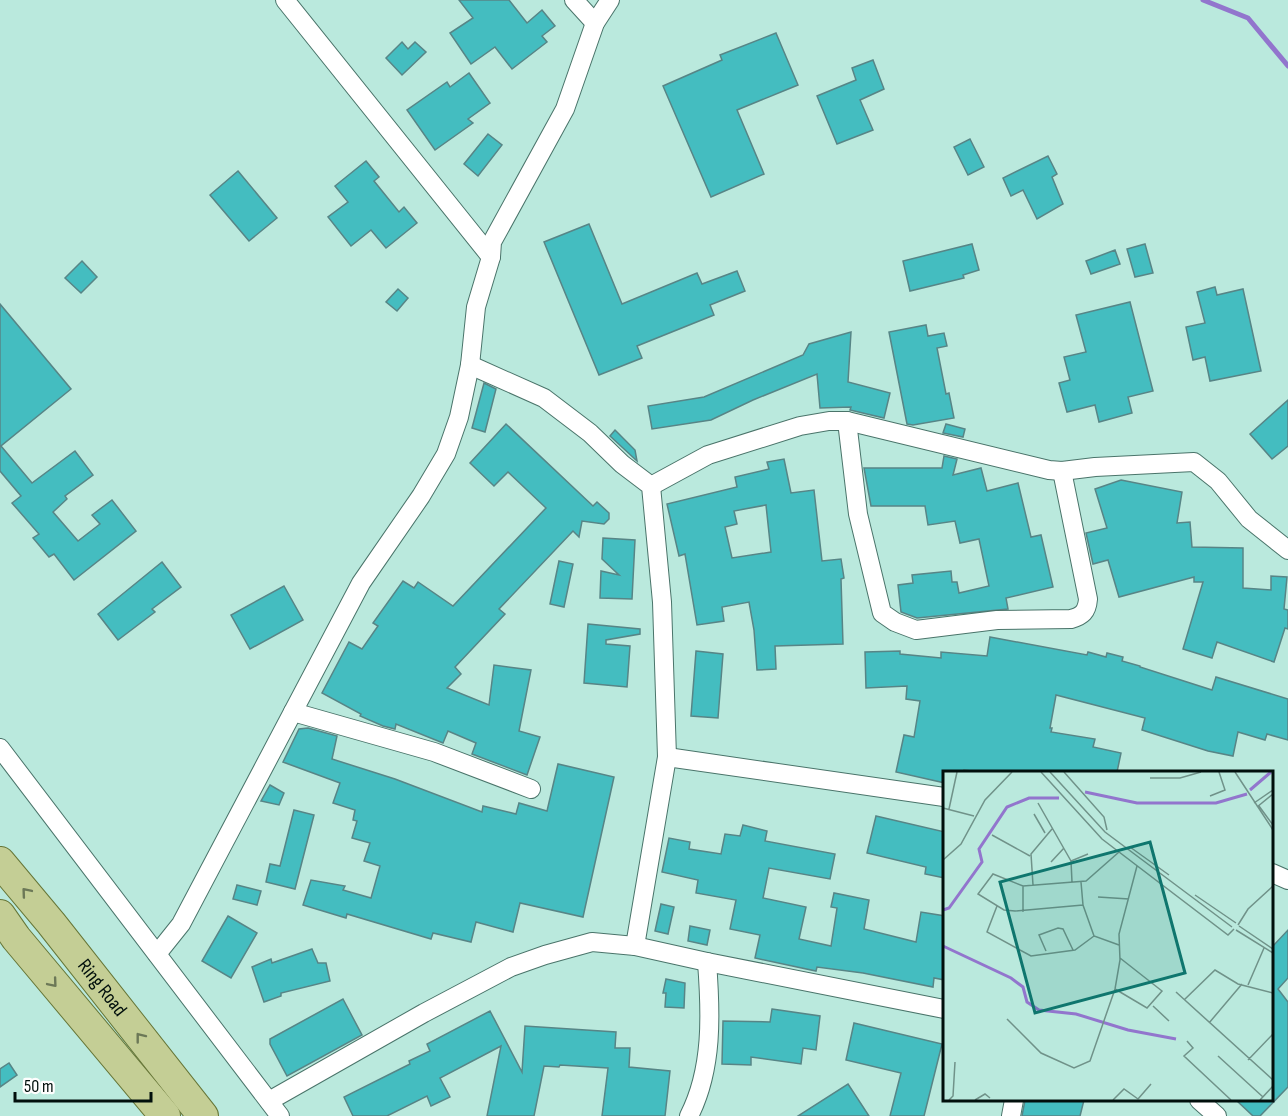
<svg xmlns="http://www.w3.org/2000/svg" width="1288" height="1116" viewBox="0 0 1288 1116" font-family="'Sofia Sans Condensed',sans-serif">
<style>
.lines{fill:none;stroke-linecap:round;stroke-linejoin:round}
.stream{stroke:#9275cd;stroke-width:5}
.building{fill:#44bdc0;stroke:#578586;stroke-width:1.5;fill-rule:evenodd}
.minor-casing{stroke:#4a746a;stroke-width:20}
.primary-casing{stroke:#667637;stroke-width:32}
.minor{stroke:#fff;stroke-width:18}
.primary{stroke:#c4ce95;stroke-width:30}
.oneway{stroke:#6c7857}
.labels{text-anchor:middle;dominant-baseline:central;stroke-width:4.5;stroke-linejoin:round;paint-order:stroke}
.street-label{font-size:20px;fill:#010f0c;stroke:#fefefe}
.inset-river{fill:none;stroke:#9275cd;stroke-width:3}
.inset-road{fill:none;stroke:#709289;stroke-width:1.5}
.view{fill:#0f766e;fill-opacity:0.15;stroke:#0f766e;stroke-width:3}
.inset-edge{fill:none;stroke:#010f0c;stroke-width:3}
</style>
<rect width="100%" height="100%" fill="#bae9dd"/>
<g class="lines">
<polyline class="stream" points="1203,0 1248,18 1288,66"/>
</g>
<g class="building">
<polygon points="459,0 509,0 527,23 542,10 555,26 542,36 547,42 512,69 495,47 471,64 450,33 473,18"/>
<polygon points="776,33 798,85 737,110 764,174 711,197 663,86 722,60 720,55"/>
<polygon points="402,42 408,49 415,42 426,52 402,75 386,58"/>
<polygon points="873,60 884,89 860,100 873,130 837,144 817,96 856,80 852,68"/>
<polygon points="469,73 490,103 468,119 473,123 435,150 407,110 447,82 450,87"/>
<polygon points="488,134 502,145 478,176 464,164"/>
<polygon points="970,139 984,167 968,175 954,147"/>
<polygon points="1048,156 1057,174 1052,177 1063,204 1037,219 1023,190 1011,196 1003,178"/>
<polygon points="366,161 379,177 374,181 399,212 404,207 417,223 386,248 371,230 351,246 328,217 348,202 335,186"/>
<polygon points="238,171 277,218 249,241 210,195"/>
<polygon points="589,224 622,304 697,273 702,284 737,271 745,291 710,305 714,315 637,346 642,358 599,375 544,242"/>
<polygon points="972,244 979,270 963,275 964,278 910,291 903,261"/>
<polygon points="1145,244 1153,273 1135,277 1127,249"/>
<polygon points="1115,250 1120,264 1091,274 1086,261"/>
<polygon points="82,261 97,277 81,293 65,278"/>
<polygon points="1215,287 1217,295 1243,289 1261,371 1210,381 1205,357 1193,360 1186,327 1205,323 1197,292"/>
<polygon points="398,289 408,298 397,311 386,302"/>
<polygon points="1130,302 1153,391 1128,397 1132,413 1099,422 1095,405 1067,412 1059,383 1070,380 1064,357 1086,352 1076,315"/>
<polygon points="0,304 71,389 1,446 32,483 75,451 93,475 65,496 67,499 53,512 78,541 100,524 92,515 112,500 136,531 74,580 54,554 49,557 33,538 39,534 12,503 21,496 0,471"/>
<polygon points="926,325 928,336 944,333 947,346 937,348 946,394 949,393 954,418 913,425 907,424 889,332"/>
<polygon points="851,332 848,382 890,393 884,418 850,410 851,407 820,408 817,374 753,400 711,420 652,429 648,406 704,397 803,355 809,344"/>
<polygon points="484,383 496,389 485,432 472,428"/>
<polygon points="1288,400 1288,446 1272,459 1250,434"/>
<polygon points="506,424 593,506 597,502 609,513 609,519 604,524 582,521 579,537 573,531 499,609 505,614 455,667 461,674 447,688 489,705 494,665 531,670 519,731 540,737 527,775 472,754 476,743 448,731 443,743 396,724 395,729 383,726 360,716 361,714 322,693 349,642 362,649 378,626 373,623 403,581 414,588 418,582 453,606 546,508 508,472 494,486 470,463"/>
<polygon points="946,424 965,429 963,437 943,433"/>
<polygon points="615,430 635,450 637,461 610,436"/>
<polygon points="944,456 957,459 953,475 981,468 987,491 1018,483 1031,537 1041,535 1053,587 1006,598 1008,609 917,618 901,612 898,585 913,583 912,575 951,571 952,582 957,582 959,593 989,586 979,539 960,543 955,521 928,525 925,506 871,506 864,468 942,468"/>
<path d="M784 459 791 493 814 490 822 561 841 559 844 578 841 579 843 644 775 646 776 669 757 670 754 630 749 602 722 607 724 621 697 625 685 554 679 556 667 504 737 487 735 477 769 469 767 462ZM766 505 771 552 732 558 725 527 737 524 734 511Z"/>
<polygon points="1121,480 1182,492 1177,523 1190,522 1192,547 1243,548 1243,588 1271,590 1271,576 1287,577 1284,609 1288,610 1288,629 1285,628 1274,662 1217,642 1212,658 1183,649 1203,582 1194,582 1194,577 1119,597 1108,560 1093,564 1086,533 1107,528 1095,489"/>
<polygon points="603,538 635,540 632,599 600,598 601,571 619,575 602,559"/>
<polygon points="559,561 573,564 564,607 550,604"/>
<polygon points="162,562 181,587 152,609 155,612 118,640 98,614"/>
<polygon points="284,586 303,620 250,649 231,615"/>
<polygon points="588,624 640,629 640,634 606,640 606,644 630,646 627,687 584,683"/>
<polygon points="990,637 1087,655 1088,652 1106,657 1107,653 1123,657 1122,661 1140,666 1140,667 1212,690 1216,677 1288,699 1288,740 1267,734 1265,740 1238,732 1233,756 1208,751 1142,730 1145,718 1056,695 1050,728 1052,728 1051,732 1095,739 1093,747 1121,753 1117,772 980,772 964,770 964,772 945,772 945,783 896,772 904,735 914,737 920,701 906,699 907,686 866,688 865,652 900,651 900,654 941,658 941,652 987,656"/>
<polygon points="696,651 723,654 718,718 691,716"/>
<polygon points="308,728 337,736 332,759 395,779 482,812 483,806 516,814 519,803 547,811 558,764 614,777 583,917 520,903 513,932 476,922 471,942 433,933 431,939 347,914 346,918 303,905 311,880 345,886 343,890 371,898 380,866 364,861 370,843 352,838 357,821 353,820 355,810 333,803 340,783 283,762 299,729"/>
<polygon points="270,785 284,793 279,805 261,801"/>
<polygon points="294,810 314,815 295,889 266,882 270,864 280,866"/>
<polygon points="876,816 945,832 945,878 925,874 926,867 867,853"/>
<polygon points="743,825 767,831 765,841 835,854 830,879 769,868 763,898 806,907 799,939 831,946 837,908 831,907 834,893 869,900 864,929 916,942 921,912 945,916 945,980 934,978 933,987 863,973 817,967 816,971 755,958 760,935 730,929 736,900 696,893 698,880 662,872 669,838 690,842 689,849 721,854 725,834 740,836"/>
<polygon points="237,885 261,891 257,905 233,899"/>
<polygon points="661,904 674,907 668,934 655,931"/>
<polygon points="228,916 257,933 231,978 202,961"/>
<polygon points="690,926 710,930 707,945 688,941"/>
<polygon points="1288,930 1288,978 1278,989 1288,1002 1288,1087 1260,1116 1253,1116 1236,1100 1272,1100 1272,947"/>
<polygon points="312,949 318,963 326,963 330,981 281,993 281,996 264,1002 252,967 271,959 272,963"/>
<polygon points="666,979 685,983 684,1008 665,1007 666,993 663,993"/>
<polygon points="343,999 362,1035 287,1076 270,1044 270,1039"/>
<polygon points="772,1009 820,1016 816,1050 803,1048 801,1064 751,1057 751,1065 722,1064 723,1021 770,1022"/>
<polygon points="490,1011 522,1072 525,1026 616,1032 615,1048 630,1048 629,1067 670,1071 665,1116 602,1116 608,1068 560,1065 559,1067 544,1066 534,1116 487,1116 501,1046 440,1078 450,1097 431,1106 427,1096 387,1116 353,1116 344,1097 410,1064 409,1061 430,1051 427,1044"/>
<polygon points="854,1023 942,1044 924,1116 890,1116 901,1073 846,1060"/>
<polygon points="9,1063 17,1075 0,1087 0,1069"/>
<polygon points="848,1084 869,1116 798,1116"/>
<polygon points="1025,1100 1084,1100 1080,1116 1022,1116"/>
</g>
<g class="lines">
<defs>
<g id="minor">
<polyline points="285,0 491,257"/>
<polyline points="574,0 595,23"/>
<polyline points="470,365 544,398 590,433 622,464 651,486 662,602 667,757 635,946"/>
<path d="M847 421 858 514 882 613 895 622 916 630 997 620 1071 619C1082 616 1087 612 1088 599L1062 471"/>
<polyline points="651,486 708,455 800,426 829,421 847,421 1049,470 1062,471 1095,467 1194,462 1218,481 1249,519 1288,550"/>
<polyline points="293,712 434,752 531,789"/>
<polyline points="0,748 280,1116"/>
<polyline points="667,757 944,797"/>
<polyline points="1272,873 1288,880"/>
<polyline points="157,954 181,924 361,583 421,496 446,454 459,417 470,365 476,307 491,257 492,242 565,109 595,23 610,0"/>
<polyline points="1199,1100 1217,1116"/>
<polyline points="269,1101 424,1013 511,967 545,955 592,942 635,946 707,962 944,1009"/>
<path d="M689 1116C713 1069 711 1014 707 962"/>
<polyline points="1011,1116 1014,1100"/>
</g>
<g id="primary">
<path id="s1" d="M0 862 51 923 203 1116"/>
<polyline points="0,915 16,938 165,1116"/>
</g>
</defs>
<use href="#minor" class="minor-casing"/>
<use href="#primary" class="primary-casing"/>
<use href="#minor" class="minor"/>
<use href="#primary" class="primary"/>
</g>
<defs><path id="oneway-chevron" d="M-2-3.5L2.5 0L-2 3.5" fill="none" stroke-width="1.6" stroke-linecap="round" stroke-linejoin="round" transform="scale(1.5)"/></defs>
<g class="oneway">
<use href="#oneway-chevron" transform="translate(26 892) rotate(-130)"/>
<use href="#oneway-chevron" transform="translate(53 983) rotate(50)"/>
<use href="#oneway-chevron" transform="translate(140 1037) rotate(-128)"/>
</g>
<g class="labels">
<g class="street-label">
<text stroke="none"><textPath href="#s1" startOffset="162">Ring Road</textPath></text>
</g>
</g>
<g transform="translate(943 771)">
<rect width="330" height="330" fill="#bae9dd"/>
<path class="inset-river" d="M307 19 328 1M142 21 194 32H273L304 23M0 139 6 137 39 91 36 78 64 36 86 27H116M0 175 68 207 80 216 84 231 96 239 133 243 185 259 233 268"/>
<path class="inset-road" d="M98 1 159 68 285 164 291 158M107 1 162 61 289 156M121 1 161 46 164 59M292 1 330 59M207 7H237L258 1M267 25 282 19 276 1M95 32 128 90M311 32 330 19M316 35 330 54M314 36 330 23M0 37 31 45M6 38 14 1M91 43 102 62M49 64 87 85M187 76 226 104M0 89 18 73 42 29 69 1M0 90V131M108 91 121 77M129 111 128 90 145 83M138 111 140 134 151 165 176 174M90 114 88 83 109 58M80 115V141M252 124 293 152M155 126 186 128M140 134 72 140 61 139 35 123 50 103 80 115 143 110 176 81M54 135 44 161 88 185 132 179 151 165M295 154 305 138 330 115M296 155 330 178M293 159 330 182M103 180 96 164 115 157 120 158 130 179M305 214 321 177M172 218 204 237 219 220 177 187M233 221 330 309M241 229 272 199 295 213 330 222M210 235 226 250M64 248 98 282 131 297 147 290 172 218 177 189 176 163 194 95M266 252 299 213M244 270 250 277 241 285 288 329M275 285 320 326M305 289 330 263M195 328 208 313M6 329 10 325 12 291M32 329 42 323 47 327M170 329 181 318 195 328M317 329 330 315"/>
<path class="view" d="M207 71 242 202 92 242 57 111Z"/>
<rect width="330" height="330" class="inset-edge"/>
</g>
<path d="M15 1092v9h136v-9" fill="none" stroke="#010f0c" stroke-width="3"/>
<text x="24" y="1092" font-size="18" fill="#010f0c" stroke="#fefefe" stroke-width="4.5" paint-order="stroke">50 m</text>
</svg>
